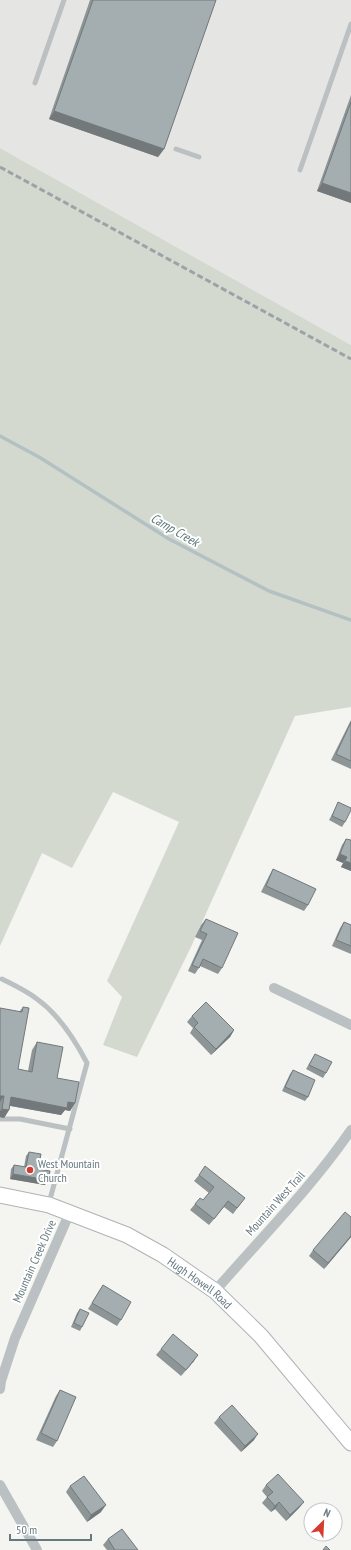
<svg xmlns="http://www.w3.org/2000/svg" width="351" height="1550" viewBox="0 0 351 1550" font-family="'PT Sans Narrow',sans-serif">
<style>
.built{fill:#e5e5e4}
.green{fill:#d4d9d0}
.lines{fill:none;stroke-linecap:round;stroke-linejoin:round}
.stream{stroke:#b3c1c3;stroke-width:3.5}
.secondary-casing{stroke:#adb4b7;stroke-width:17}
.service{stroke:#bbc0c2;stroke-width:5}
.minor{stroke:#bbc0c2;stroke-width:10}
.secondary{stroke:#fff;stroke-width:15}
.rail{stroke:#9ba3a6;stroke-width:3;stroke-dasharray:6 3;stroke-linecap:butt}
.wall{fill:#8d9597}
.shaded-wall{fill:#73797b}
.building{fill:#a4adb0;stroke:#73797b}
.poi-dot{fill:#d53b2f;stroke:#fff;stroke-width:1.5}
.labels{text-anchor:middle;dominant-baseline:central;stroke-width:4;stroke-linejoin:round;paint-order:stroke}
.poi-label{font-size:12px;fill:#65787f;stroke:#fff;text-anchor:start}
.street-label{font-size:12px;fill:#65787f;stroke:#fff}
.water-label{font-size:13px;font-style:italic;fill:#617a7d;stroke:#fff}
</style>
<rect width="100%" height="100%" fill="#f4f4f0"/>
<polygon class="built" points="0,0 351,0 351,345 0,148"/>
<polygon class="green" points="0,148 351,345 351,707 295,716 190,949 137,1057 103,1045 122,997 107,981 179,822 113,792 72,868 42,853 0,946"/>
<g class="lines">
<polyline class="stream" points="0,436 39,457 169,539 269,591 351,620"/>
<defs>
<g id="secondary">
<path id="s1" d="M0 1195 49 1205 127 1235 163 1255 215 1291 261 1336 351 1443"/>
</g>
</defs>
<use href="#secondary" class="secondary-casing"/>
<g class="service">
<polyline points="35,83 64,0"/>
<polyline points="176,149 199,157"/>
<polyline points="300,170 351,24"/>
<path d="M2 979C14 985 27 991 37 999 58 1014 75 1040 87 1063L49 1203"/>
<polyline points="0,1119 20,1119 70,1129"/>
</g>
<g class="minor">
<polyline points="274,988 351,1025"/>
<path d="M215 1291C261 1238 311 1188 351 1130"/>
<polyline points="0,1389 1,1381 15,1338 70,1212"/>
<polyline points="0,1485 37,1550"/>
</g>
<use href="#secondary" class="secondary"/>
<polyline class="rail" points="0,167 351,359"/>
</g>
<g class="wall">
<polygon points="90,0 216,0 164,149 158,157 49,119"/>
<polygon points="351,95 351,203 317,191"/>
<polygon points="351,720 351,769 331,760"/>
<polygon points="338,802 345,822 342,827 329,820 336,807"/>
<polygon points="346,839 351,871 341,867 343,863 336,860 342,845"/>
<polygon points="273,869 308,905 304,911 261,892 269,876"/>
<polygon points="206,919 222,968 218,974 200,966 195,974 188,971 202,940 195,937 201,925"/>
<polygon points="344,922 351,925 351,954 332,946 340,928"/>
<polygon points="23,1007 18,1069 28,1071 32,1050 37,1042 57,1078 75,1103 70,1111 65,1110 61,1115 10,1106 9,1110 4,1118 0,1117 0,1008 19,1012"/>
<polygon points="192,1016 234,1030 230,1037 211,1055 190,1033 193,1028 187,1022"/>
<polygon points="315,1054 326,1073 323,1078 306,1069"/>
<polygon points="293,1070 308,1097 305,1101 282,1091 290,1074"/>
<polygon points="29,1152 38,1169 45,1185 10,1179 11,1169 14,1165 24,1167 26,1156"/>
<polygon points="199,1175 245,1198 233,1214 224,1207 209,1225 190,1210 195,1204 203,1200 209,1193 194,1181"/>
<polygon points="351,1217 351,1237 324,1269 309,1256 313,1250"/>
<polygon points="103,1285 121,1320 117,1326 88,1309"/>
<polygon points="80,1309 82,1327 80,1331 71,1327 77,1313"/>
<polygon points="161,1349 194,1361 181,1376 156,1355"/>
<polygon points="60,1390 57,1441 53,1447 36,1440 56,1396"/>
<polygon points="219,1417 254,1440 241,1452 214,1423"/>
<polygon points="266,1485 304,1502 299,1508 286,1521 275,1509 271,1512 262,1503 267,1497 262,1491"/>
<polygon points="70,1486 101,1512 87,1522 66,1492"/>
<polygon points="108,1539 138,1550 107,1550 103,1545"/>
</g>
<g class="shaded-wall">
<polygon points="54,111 164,149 158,157 49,119"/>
<polygon points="322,183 351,193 351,203 317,191"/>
<polygon points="340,854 347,857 343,863 336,860"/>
<polygon points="345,861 351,863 351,871 341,867"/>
<polygon points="234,1030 230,1037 211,1055 216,1049"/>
<polygon points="0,1096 4,1096 0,1102"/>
<polygon points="11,1097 68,1102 75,1103 70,1111 65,1110 61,1115 6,1105"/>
<polygon points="2,1109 9,1110 4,1118 0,1117 0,1111"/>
<polygon points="13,1174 48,1180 45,1185 10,1179"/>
<polygon points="351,1236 351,1237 324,1269 328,1263"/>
<polygon points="198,1355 194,1361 181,1376 186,1370"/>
<polygon points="258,1434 254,1440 241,1452 245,1446"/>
<polygon points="279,1502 275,1509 271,1512 275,1506"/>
<polygon points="304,1502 299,1508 286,1521 290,1515"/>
<polygon points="106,1505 101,1512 87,1522 91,1515"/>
</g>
<g class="building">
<polygon points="93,0 216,0 164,149 54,111"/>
<polygon points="351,102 351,193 322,183"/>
<polygon points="351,722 351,761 336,754"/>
<polygon points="338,802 351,808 351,810 345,822 332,816"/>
<polygon points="346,839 351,840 351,863 345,861 347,857 340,854"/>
<polygon points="273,869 316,889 308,905 266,886"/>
<polygon points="206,919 238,933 222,968 203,959 199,968 192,965 207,934 200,931"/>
<polygon points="344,922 351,925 351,946 336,940"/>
<polygon points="206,1002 234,1030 216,1049 194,1027 198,1023 192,1016"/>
<polygon points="23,1007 29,1008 18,1069 32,1072 37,1042 63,1047 57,1078 79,1082 75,1103 68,1102 67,1108 11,1097 9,1110 2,1109 4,1096 0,1096 0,1008 22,1012"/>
<polygon points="315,1054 332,1062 326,1073 309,1065"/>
<polygon points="293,1070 315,1080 308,1097 285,1087"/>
<polygon points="29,1152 41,1154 38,1169 50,1171 48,1180 13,1174 14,1165 26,1167"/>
<polygon points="205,1166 245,1198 237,1208 228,1201 214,1219 195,1204 200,1198 203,1200 214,1187 199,1175"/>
<polygon points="345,1212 351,1217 351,1236 328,1263 313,1250"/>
<polygon points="103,1285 131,1302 121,1320 92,1303"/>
<polygon points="80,1309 89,1313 82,1327 74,1323"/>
<polygon points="173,1334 198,1355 186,1370 161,1349"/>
<polygon points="60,1390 76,1397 57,1441 41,1433"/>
<polygon points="232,1405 258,1434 245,1446 219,1417"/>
<polygon points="278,1474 304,1502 290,1515 279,1502 275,1506 267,1497 273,1492 266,1485"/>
<polygon points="84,1476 106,1505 91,1515 70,1486"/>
<polygon points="122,1529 138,1550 115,1550 108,1539"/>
<polygon points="326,1546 330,1550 323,1550"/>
</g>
<circle class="poi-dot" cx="30" cy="1170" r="4"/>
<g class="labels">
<g class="poi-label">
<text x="38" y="1163">West Mountain<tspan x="38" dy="14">Church</tspan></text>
</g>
<g class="street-label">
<text transform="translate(275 1203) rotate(-48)">Mountain West Trail</text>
<text transform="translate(34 1261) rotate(-66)">Mountain Creek Drive</text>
<text stroke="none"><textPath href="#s1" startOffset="221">Hugh Howell Road</textPath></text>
</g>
<g class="water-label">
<text transform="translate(175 530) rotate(30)">Camp Creek</text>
</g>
</g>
<g transform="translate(323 1522) rotate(24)"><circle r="19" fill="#ffffff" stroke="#c1c9cc"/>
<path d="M0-3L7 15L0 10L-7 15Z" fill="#d53b2f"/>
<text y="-6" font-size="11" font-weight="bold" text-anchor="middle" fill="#65787f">N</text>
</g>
<path d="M10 1534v6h81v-6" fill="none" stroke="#65787f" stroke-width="2"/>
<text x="16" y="1534" font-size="12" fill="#65787f" stroke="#ffffff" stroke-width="3" paint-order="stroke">50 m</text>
</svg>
